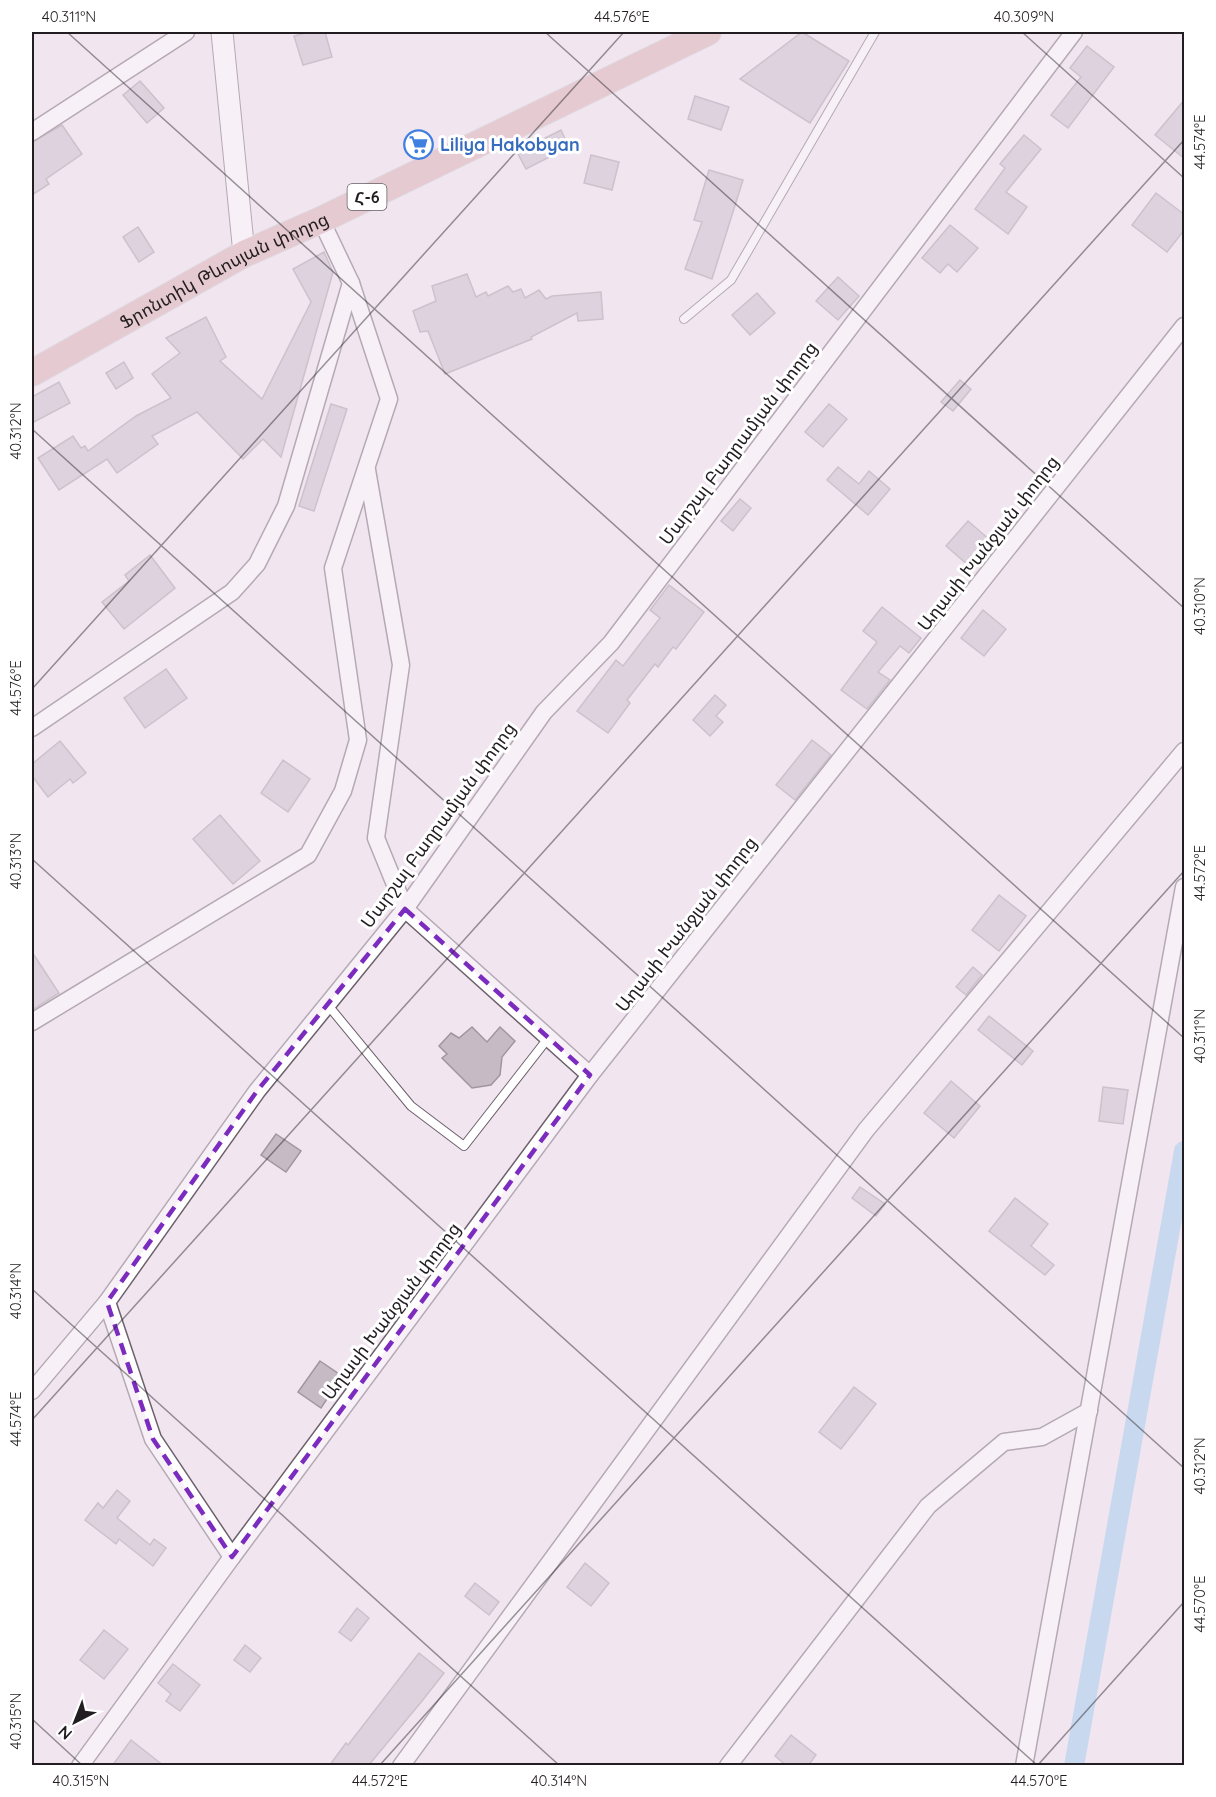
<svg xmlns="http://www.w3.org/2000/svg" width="1216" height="1797" viewBox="0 0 1216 1797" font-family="Quicksand,'Noto Sans Armenian',sans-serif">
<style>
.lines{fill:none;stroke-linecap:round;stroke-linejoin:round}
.canal{stroke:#96c8ee;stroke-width:20}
.building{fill:#c6bbc5;stroke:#a196a0;stroke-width:1.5}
.service-casing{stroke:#6c616b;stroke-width:10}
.minor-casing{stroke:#6c616b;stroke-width:19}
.tertiary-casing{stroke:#6c616b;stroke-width:23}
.primary-casing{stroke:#cac9ca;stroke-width:28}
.service{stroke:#fff;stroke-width:8}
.minor{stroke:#fff;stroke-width:16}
.tertiary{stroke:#fff;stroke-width:21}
.primary{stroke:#d8a9ac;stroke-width:26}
.marked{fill:none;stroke:#7b2cbf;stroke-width:4.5;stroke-dasharray:12 8;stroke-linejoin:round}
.ticks{fill:none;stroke:#221d21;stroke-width:1.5;stroke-opacity:0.45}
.labels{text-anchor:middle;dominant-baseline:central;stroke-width:6;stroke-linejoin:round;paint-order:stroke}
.shield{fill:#fff;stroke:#646164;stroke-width:1.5}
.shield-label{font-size:16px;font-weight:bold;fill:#221d21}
.shop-label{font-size:18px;font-weight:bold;fill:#366cbe;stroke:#fff;text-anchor:start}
.street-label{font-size:18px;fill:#221d21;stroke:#fff}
.neatline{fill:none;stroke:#221d21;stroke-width:2}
.ticks-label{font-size:15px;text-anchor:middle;fill:#221d21}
</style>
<rect width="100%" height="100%" fill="#f1e5f0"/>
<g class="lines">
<polyline class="canal" points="1074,1766 1184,1151"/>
</g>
<g class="building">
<polygon points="310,32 325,32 332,57 303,65 294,36"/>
<polygon points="802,32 849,61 810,123 740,79"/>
<polygon points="1087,46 1114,67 1068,128 1051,115 1081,77 1070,68"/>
<polygon points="140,81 164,108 147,123 123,95"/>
<polygon points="695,96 729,107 721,130 688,119"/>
<polygon points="1185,99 1185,159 1155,135"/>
<polygon points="62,125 82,154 46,179 49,184 32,195 32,142"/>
<polygon points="561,130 569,147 526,169 517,152"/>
<polygon points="1024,135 1041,149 1006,192 1027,207 1008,234 975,209 1005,168 1000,164"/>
<polygon points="591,155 619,162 612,190 584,183"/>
<polygon points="709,170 743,180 712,279 685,269 702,222 694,220"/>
<polygon points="1156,193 1185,215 1185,229 1167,252 1132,225"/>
<polygon points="950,225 978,248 957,272 948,264 940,273 922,258"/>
<polygon points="138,227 154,252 139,262 123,237"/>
<polygon points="324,252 333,272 281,457 263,439 243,459 197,412 152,436 158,444 117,473 107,459 59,490 38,458 73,436 81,448 85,446 88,451 136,416 171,398 152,374 180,353 166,338 206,317 226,357 220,361 262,399 311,302 293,269"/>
<polygon points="467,274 476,297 486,292 488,296 508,286 513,292 521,289 525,298 539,290 546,299 552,296 601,292 603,319 578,321 577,313 531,337 532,339 445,374 428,331 420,332 413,311 436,301 432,286"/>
<polygon points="838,277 859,296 838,320 816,301"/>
<polygon points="757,293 775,313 750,335 732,315"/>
<polygon points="124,362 133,378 116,389 106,373"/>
<polygon points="960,380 971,389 953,411 941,402"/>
<polygon points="59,382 70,403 32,423 32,397"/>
<polygon points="331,404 347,409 314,511 299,506"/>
<polygon points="829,404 847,419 823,447 805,432"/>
<polygon points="838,467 859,484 869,471 890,489 868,515 827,480"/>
<polygon points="740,499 751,508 733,531 721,521"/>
<polygon points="968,521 990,540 968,565 946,546"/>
<polygon points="150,555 175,588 124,629 102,602 129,581 125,575"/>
<polygon points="669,585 704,612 676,649 673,647 658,667 655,664 627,700 630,703 608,733 577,711 616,660 623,666 660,618 650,610"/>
<polygon points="882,607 921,638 909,653 900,646 878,672 890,680 867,709 841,690 877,642 863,631"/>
<polygon points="983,610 1006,629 984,656 961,638"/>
<polygon points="166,669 187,698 145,728 124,698"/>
<polygon points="715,695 726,705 716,716 723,722 710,736 693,720"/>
<polygon points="812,740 831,755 795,800 776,785"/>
<polygon points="60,741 86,773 73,783 70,779 48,797 32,776 32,764"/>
<polygon points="283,760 310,779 288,812 261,793"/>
<polygon points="220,815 260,861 233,884 193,839"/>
<polygon points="999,895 1026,916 999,951 972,930"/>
<polygon points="32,952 59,993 32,1010"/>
<polygon points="973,967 982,975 966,995 956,987"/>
<polygon points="989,1016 1033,1051 1022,1065 978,1030"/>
<polygon points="472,1027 487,1042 500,1027 515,1041 502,1057 500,1075 491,1085 472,1088 442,1058 447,1054 439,1046 451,1033 459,1038"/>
<polygon points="951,1081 980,1106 954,1138 924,1113"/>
<polygon points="1103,1087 1128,1090 1123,1124 1099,1121"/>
<polygon points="276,1134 301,1151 286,1172 261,1155"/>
<polygon points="860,1187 885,1204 876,1216 852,1198"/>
<polygon points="1015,1198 1048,1224 1031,1246 1054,1265 1045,1275 989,1231"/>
<polygon points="320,1361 342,1376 321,1408 298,1392"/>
<polygon points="854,1387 876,1404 841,1449 819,1432"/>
<polygon points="117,1490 130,1501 117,1518 150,1545 154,1539 166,1548 153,1566 119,1539 116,1544 85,1520 98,1503 103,1508"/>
<polygon points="585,1563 609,1583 591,1606 567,1587"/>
<polygon points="475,1583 499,1602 489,1615 465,1596"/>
<polygon points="357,1608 369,1618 351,1641 339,1632"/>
<polygon points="104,1630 128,1649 104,1679 80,1660"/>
<polygon points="245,1645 261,1658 250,1672 234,1660"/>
<polygon points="419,1653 444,1673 422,1701 368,1766 329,1766 346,1743 348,1745"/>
<polygon points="173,1664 200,1685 180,1711 166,1701 171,1694 158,1683"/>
<polygon points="791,1735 816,1755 808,1766 787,1766 775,1756"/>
<polygon points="131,1740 164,1766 112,1766"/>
</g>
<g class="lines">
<defs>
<g id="service">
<polyline points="684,319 731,280 875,32"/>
<polyline points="327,1004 411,1106 464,1146 549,1037"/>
</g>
<g id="minor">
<polyline points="32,132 186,32"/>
<polyline points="367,470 401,665 376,838 405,909 590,1075"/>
<polyline points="32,728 232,592 257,564 286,506 351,283 321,220"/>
<polyline points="32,1022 308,855 343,791 358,740 333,568 389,399 351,283"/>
<polyline points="32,1391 107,1302"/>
<polyline points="232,1557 590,1075 1184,326"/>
<polyline points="80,1766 232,1557 153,1439 107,1302 257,1091 405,909 544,712 611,643 1074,32"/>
<polyline points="401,1766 866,1130 1184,751"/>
<polyline points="728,1766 928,1506 1004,1442 1042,1437 1089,1411"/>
<polyline points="1024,1766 1184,887"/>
</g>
<polyline id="tertiary" points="222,32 244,254"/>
<g id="primary">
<path id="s1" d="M32 373 244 254 321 220 708 32"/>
</g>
</defs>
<use href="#service" class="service-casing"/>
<use href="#minor" class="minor-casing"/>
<use href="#tertiary" class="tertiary-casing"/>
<use href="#primary" class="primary-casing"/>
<use href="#service" class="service"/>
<use href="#minor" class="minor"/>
<use href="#tertiary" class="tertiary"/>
<use href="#primary" class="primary"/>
</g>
<path d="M0 0H1216V1797H0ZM405 909 590 1075 232 1557 153 1439 107 1302 257 1091Z" fill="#f1e5f0" fill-opacity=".55" fill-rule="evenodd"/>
<path class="marked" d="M405 909 590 1075 232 1557 153 1439 107 1302 257 1091Z"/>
<path class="ticks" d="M67 32 1184 1038M545 32 1184 608M1022 32 1184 178M32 429 1184 1468M32 689 624 32M32 859 1038 1766M32 1289 560 1766M32 1420 1184 140M32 1719 83 1766M379 1766 1184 871M1037 1766 1184 1602"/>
<defs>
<symbol id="supermarket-ring" viewBox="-11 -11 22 22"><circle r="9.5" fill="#fff" stroke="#3f7fe0" stroke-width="1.5"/><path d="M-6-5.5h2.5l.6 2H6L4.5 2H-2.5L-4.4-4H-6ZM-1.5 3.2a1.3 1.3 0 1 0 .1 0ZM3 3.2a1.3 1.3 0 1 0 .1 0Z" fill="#3f7fe0"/></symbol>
</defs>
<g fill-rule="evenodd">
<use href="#supermarket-ring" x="402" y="128" width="33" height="33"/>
</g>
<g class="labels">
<rect class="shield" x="347.5" y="184" width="39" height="26" rx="4.5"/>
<g class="shield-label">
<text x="367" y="197">Հ-6</text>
</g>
<g class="shop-label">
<text x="440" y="144">Liliya Hakobyan</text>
</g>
<g class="street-label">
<text stroke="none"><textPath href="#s1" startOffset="218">Ֆրոնտիկ Թևոսյան փողոց</textPath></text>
<text transform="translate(738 443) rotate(-53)">Մարշալ Բաղրամյան փողոց</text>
<text transform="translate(988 543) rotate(-52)">Աղասի Խանջյան փողոց</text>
<text transform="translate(438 825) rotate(-54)">Մարշալ Բաղրամյան փողոց</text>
<text transform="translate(686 924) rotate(-52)">Աղասի Խանջյան փողոց</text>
<text transform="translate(391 1311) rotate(-53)">Աղասի Խանջյան փողոց</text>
</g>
</g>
<rect width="1216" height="1797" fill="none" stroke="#ffffff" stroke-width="66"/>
<g transform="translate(75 1722) rotate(222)" stroke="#ffffff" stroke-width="4.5" paint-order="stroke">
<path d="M0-4.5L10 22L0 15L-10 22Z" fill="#221d21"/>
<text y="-9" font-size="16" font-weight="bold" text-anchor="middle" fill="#221d21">N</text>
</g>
<rect x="33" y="33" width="1150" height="1731" class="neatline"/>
<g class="ticks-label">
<text x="69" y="22">40.311°N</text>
<text x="622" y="22">44.576°E</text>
<text x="1024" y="22">40.309°N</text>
<text transform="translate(1200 142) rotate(-90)" y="5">44.574°E</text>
<text transform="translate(16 431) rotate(-90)" y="5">40.312°N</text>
<text transform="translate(1200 606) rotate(-90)" y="5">40.310°N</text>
<text transform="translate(16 688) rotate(-90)" y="5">44.576°E</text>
<text transform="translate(16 861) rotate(-90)" y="5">40.313°N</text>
<text transform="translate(1200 873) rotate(-90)" y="5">44.572°E</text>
<text transform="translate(1200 1036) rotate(-90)" y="5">40.311°N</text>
<text transform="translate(16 1291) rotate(-90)" y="5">40.314°N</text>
<text transform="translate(16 1419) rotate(-90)" y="5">44.574°E</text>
<text transform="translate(1200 1466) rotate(-90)" y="5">40.312°N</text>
<text transform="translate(1200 1604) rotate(-90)" y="5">44.570°E</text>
<text transform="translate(16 1721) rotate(-90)" y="5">40.315°N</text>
<text x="81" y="1786">40.315°N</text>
<text x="380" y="1786">44.572°E</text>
<text x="559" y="1786">40.314°N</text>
<text x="1039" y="1786">44.570°E</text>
</g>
</svg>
